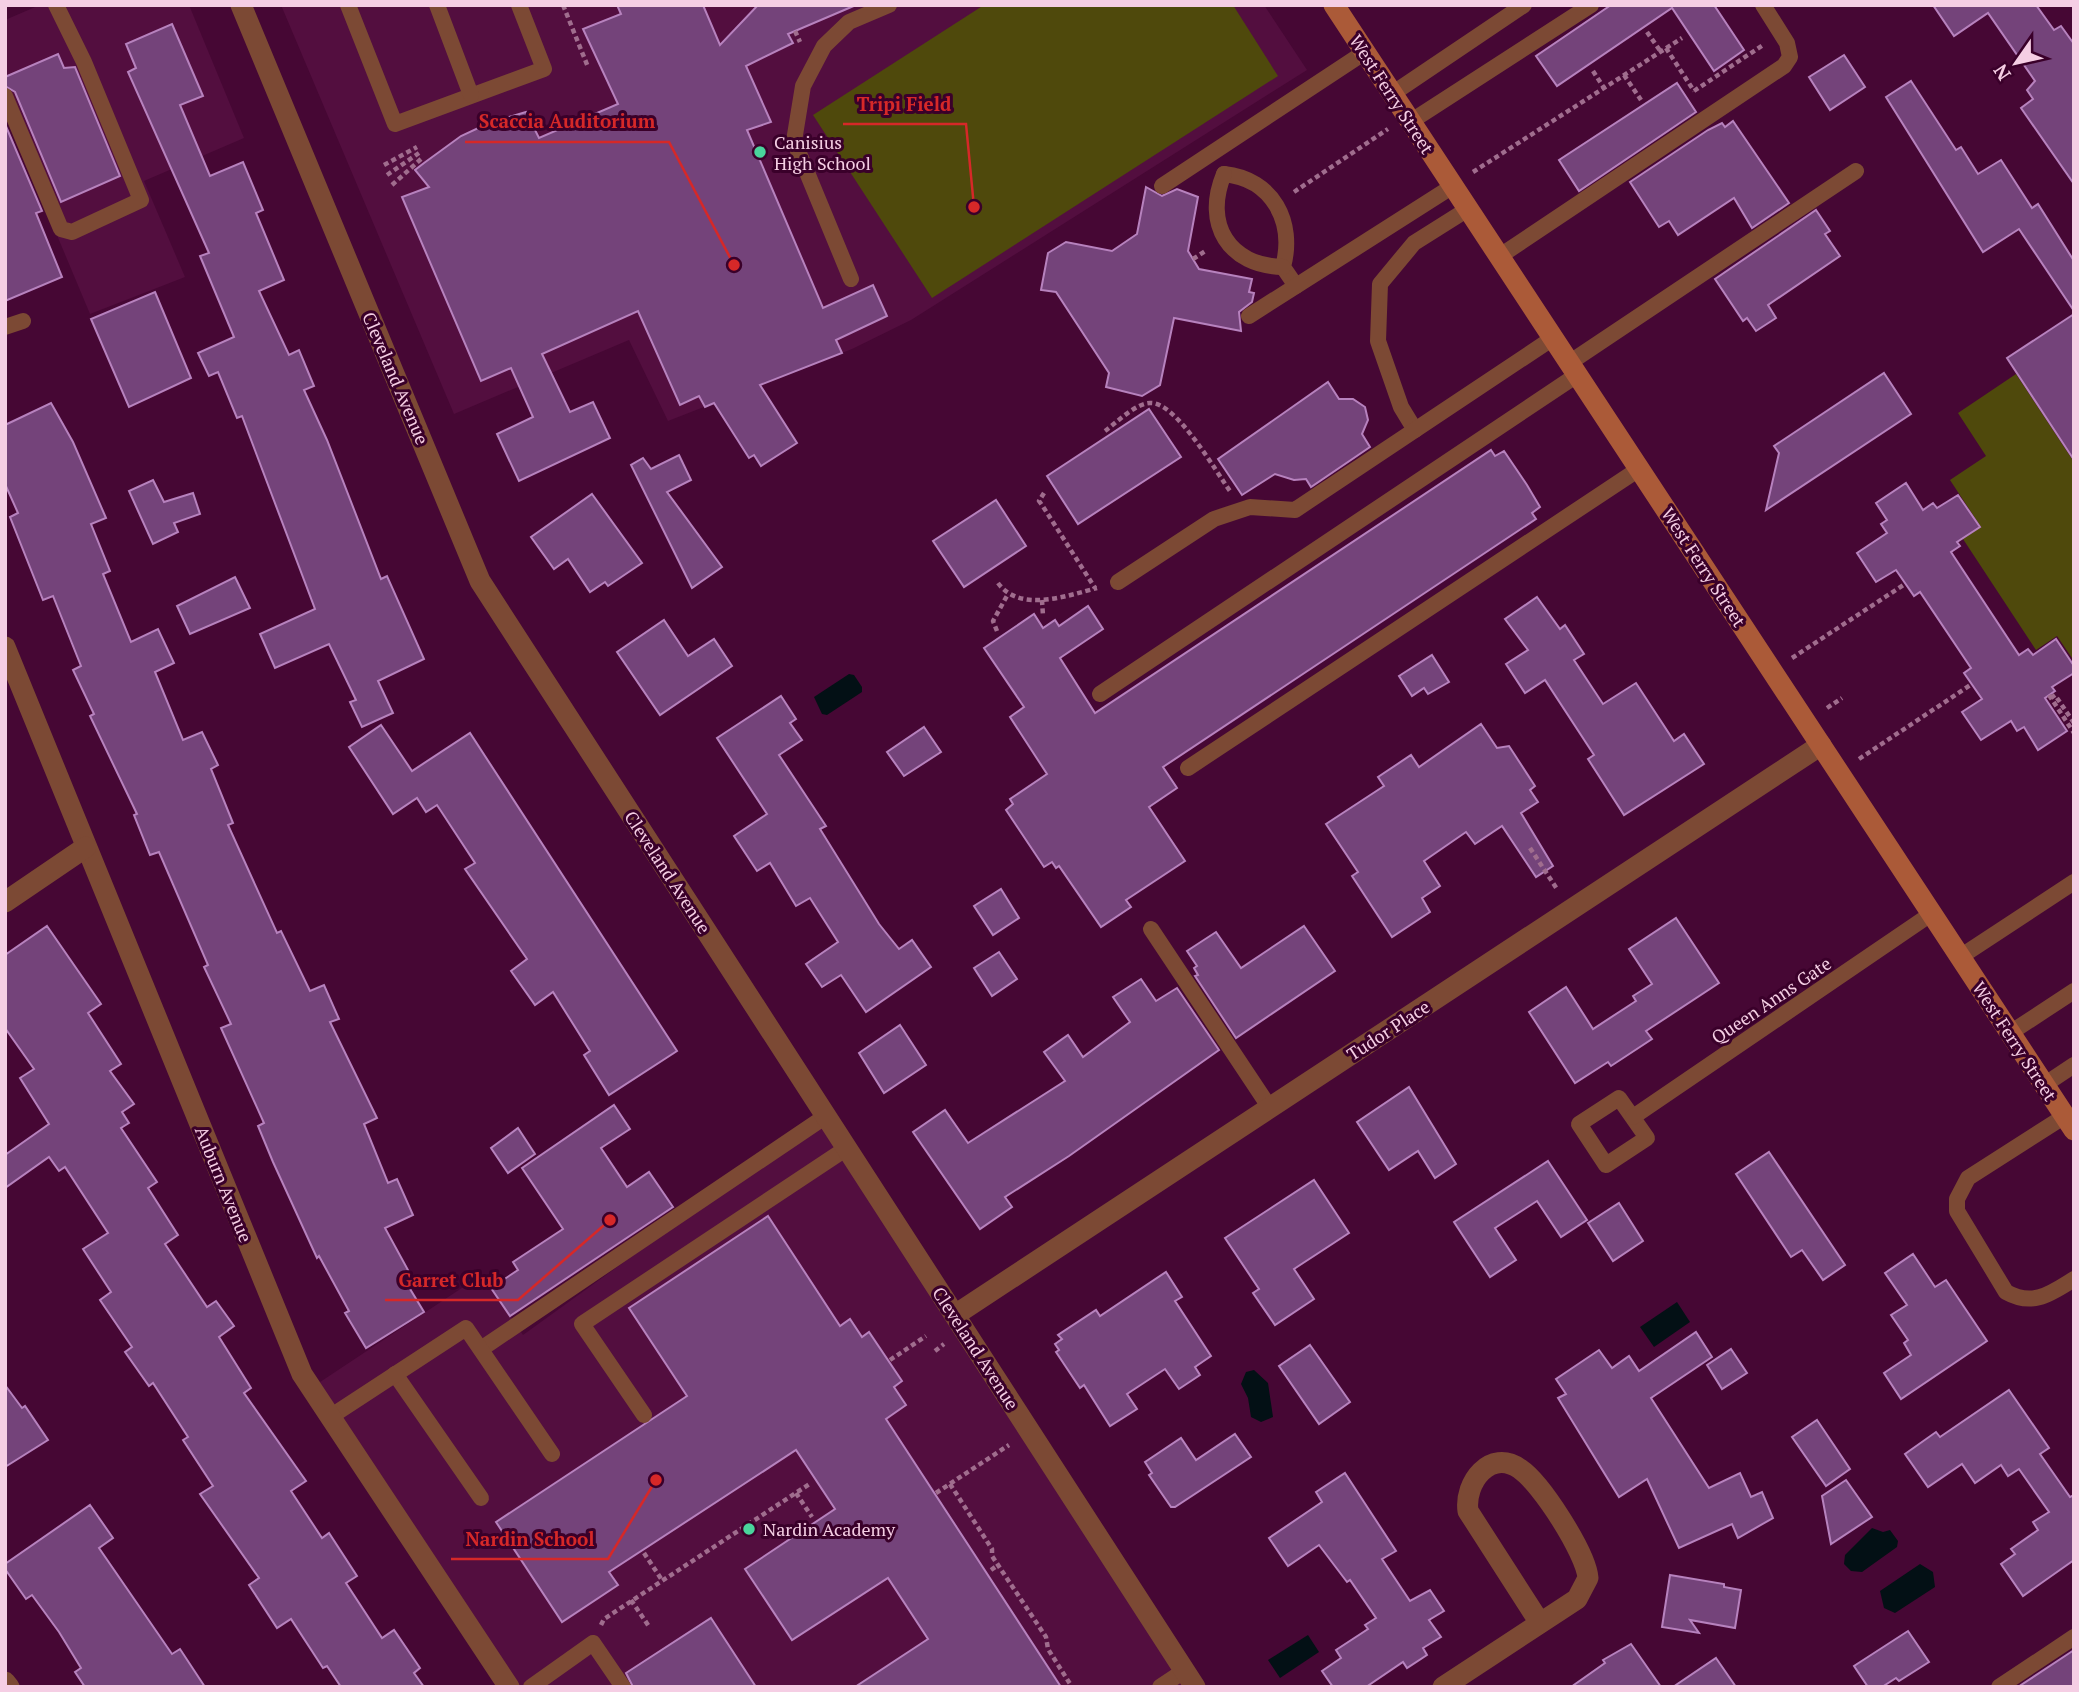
<svg xmlns="http://www.w3.org/2000/svg" width="2079" height="1692" viewBox="0 0 2079 1692" font-family="'PT Serif',serif">
<style>
.built{fill:#530e3f}
.green{fill:#4f490c}
.water{fill:#031015}
.building{fill:#74437a;stroke:#b782be;stroke-width:2}
.lines{fill:none;stroke-linecap:round;stroke-linejoin:round}
.path{stroke:#a06d8e;stroke-width:4.5;stroke-dasharray:5 3.5;stroke-linecap:butt}
.lane{stroke:#7c4934;stroke-width:16}
.street{stroke:#7c4934;stroke-width:21}
.secondary{stroke:#ab5a38;stroke-width:21}
.poi-dot{fill:#4ad49c;stroke:#3a002a;stroke-width:2.5}
.labels{text-anchor:middle;dominant-baseline:central;stroke-width:6;stroke-linejoin:round;paint-order:stroke}
.street-label{font-size:18px;fill:#f5cee4;stroke:#3a002a}
.poi-label{font-size:18px;fill:#f5cee4;stroke:#3a002a;text-anchor:start}
.leader{fill:none;stroke:#d62828;stroke-width:2.5}
.callout-dot{fill:#d62828;stroke:#3a002a;stroke-width:2.5}
.callout-label{font-size:19px;text-anchor:middle;font-weight:bold;fill:#d62828;stroke:#3a002a;stroke-width:6;stroke-linejoin:round;paint-order:stroke}
</style>
<rect width="100%" height="100%" fill="#460734"/>
<g class="built">
<polygon points="40,5 189,5 244,138 144,181 185,277 90,314 5,111 5,20"/>
<polygon points="281,5 1264,5 1307,70 911,320 852,349 668,421 629,340 454,414"/>
<polygon points="826,1116 1195,1687 510,1687 311,1388 483,1274 523,1335"/>
</g>
<g class="green">
<polygon points="984,5 1233,5 1278,76 932,298 813,115"/>
<polygon points="2016,374 2074,462 2074,661 2057,636 2036,650 1963,539 1981,527 1950,480 1986,456 1958,413"/>
</g>
<g class="water">
<polygon points="849,674 854,675 862,687 862,692 827,715 822,714 814,697"/>
<polygon points="1677,1302 1690,1322 1654,1347 1640,1327"/>
<polygon points="1254,1370 1268,1383 1273,1417 1261,1422 1251,1417 1248,1398 1241,1384 1246,1372"/>
<polygon points="1872,1528 1883,1532 1890,1530 1898,1541 1897,1547 1862,1572 1851,1571 1844,1564 1845,1555"/>
<polygon points="1920,1564 1933,1572 1935,1587 1895,1613 1884,1608 1880,1591"/>
<polygon points="1308,1635 1319,1652 1280,1678 1268,1660"/>
</g>
<g class="building">
<polygon points="617,5 703,5 720,45 758,5 856,5 788,34 793,43 746,66 771,122 747,130 823,308 873,285 887,316 836,340 842,353 760,385 797,443 761,466 754,455 749,458 714,403 705,407 699,396 680,405 638,311 542,354 570,412 593,402 610,438 519,481 497,434 533,417 511,368 481,381 402,197 429,187 415,170 424,163 461,136 489,123 526,112 539,138 618,104 583,29 621,14"/>
<polygon points="1611,5 1714,5 1744,50 1714,71 1672,8 1557,86 1536,56"/>
<polygon points="1933,5 2036,5 2054,30 2061,26 2074,44 2074,184 2021,108 2033,99 2027,90 2035,81 1988,13 1954,36"/>
<polygon points="172,24 203,96 180,105 210,176 243,162 263,210 256,213 284,280 259,291 289,355 299,350 314,386 304,390 327,440 381,579 387,576 424,659 378,681 393,713 362,727 350,702 356,700 329,644 275,668 260,634 315,609 242,416 237,418 218,372 209,376 198,353 234,337 200,256 209,253 128,72 136,68 126,44"/>
<polygon points="58,54 64,68 75,67 120,176 61,202 15,92 5,86 5,77"/>
<polygon points="1844,55 1865,87 1830,110 1809,77"/>
<polygon points="1911,81 1956,150 1961,147 1978,174 2001,160 2032,208 2038,204 2074,261 2074,311 2019,229 1983,252 1886,97"/>
<polygon points="1677,83 1696,112 1579,191 1559,160"/>
<polygon points="1733,121 1789,203 1752,228 1734,198 1678,235 1669,221 1659,227 1630,182 1708,130 1722,123 1725,127"/>
<polygon points="5,124 42,211 36,213 62,277 5,301"/>
<polygon points="1146,187 1162,196 1177,189 1198,197 1188,251 1199,269 1252,279 1249,292 1254,293 1252,302 1239,312 1241,331 1174,318 1160,385 1142,396 1106,387 1109,373 1056,292 1041,290 1048,253 1066,242 1112,251 1137,234"/>
<polygon points="1816,210 1830,231 1825,234 1840,256 1768,305 1776,318 1756,331 1747,318 1743,321 1715,279"/>
<polygon points="155,292 191,378 129,407 91,319"/>
<polygon points="2074,314 2074,460 2007,358"/>
<polygon points="1884,373 1911,414 1766,510 1779,453 1774,446"/>
<polygon points="1328,382 1339,399 1353,399 1365,407 1368,420 1362,434 1370,447 1311,487 1306,479 1294,480 1275,474 1242,495 1218,459"/>
<polygon points="51,403 73,442 106,518 91,524 110,571 103,574 131,642 158,629 174,663 155,672 183,740 202,732 218,765 211,769 233,823 228,825 277,933 281,931 310,991 324,985 339,1019 330,1022 377,1118 364,1124 388,1183 397,1179 413,1215 385,1228 408,1270 401,1274 424,1312 366,1348 345,1313 349,1311 319,1256 317,1258 273,1162 258,1126 264,1123 221,1028 231,1024 204,967 208,965 159,852 150,855 134,815 137,814 90,716 94,714 73,670 81,666 53,596 43,600 10,517 18,513 5,484 5,425"/>
<polygon points="1149,409 1181,457 1078,524 1047,476"/>
<polygon points="1491,450 1495,456 1504,451 1527,485 1540,507 1532,513 1536,519 1163,767 1177,788 1149,807 1185,861 1126,900 1131,907 1101,927 1059,866 1056,868 1052,862 1044,867 1006,810 1013,804 1010,799 1047,774 1010,717 1024,707 984,648 1034,614 1043,628 1055,620 1059,626 1088,606 1103,629 1060,658 1095,713"/>
<polygon points="679,455 691,480 667,492 722,567 692,588 631,465 643,458 651,469"/>
<polygon points="153,480 164,502 193,493 200,514 174,523 178,532 153,544 129,491"/>
<polygon points="1906,483 1923,510 1933,503 1937,508 1958,495 1980,527 1957,542 1960,546 1951,552 2019,655 2028,649 2033,655 2056,639 2074,666 2074,673 2052,687 2055,691 2045,698 2067,731 2038,750 2024,727 2017,731 2011,721 1981,740 1962,712 1982,699 1964,673 1971,668 1920,592 1914,596 1896,570 1876,582 1857,553 1887,533 1881,524 1887,520 1876,503"/>
<polygon points="592,494 642,563 608,586 605,582 590,592 568,559 554,569 531,537"/>
<polygon points="996,500 1026,546 964,587 933,541"/>
<polygon points="235,577 250,608 190,634 177,606"/>
<polygon points="1537,597 1560,629 1565,625 1584,654 1574,660 1603,704 1636,683 1674,741 1684,734 1704,764 1624,815 1588,759 1594,755 1545,680 1525,693 1506,664 1528,650 1505,619"/>
<polygon points="664,620 688,656 714,639 732,666 660,715 617,652"/>
<polygon points="1432,655 1449,682 1428,694 1424,688 1412,696 1399,676"/>
<polygon points="781,696 796,719 790,723 802,740 779,755 826,826 820,829 879,924 899,949 912,940 931,967 866,1012 841,975 822,987 806,964 838,942 810,898 796,906 770,863 757,871 734,836 767,814 717,738"/>
<polygon points="1481,724 1497,748 1509,746 1535,786 1530,790 1538,802 1521,813 1553,866 1536,877 1502,826 1475,844 1466,832 1424,861 1440,886 1422,898 1430,912 1392,937 1352,876 1358,872 1326,824 1384,786 1378,777 1411,755 1419,767"/>
<polygon points="381,725 412,771 470,733 677,1051 609,1095 584,1055 590,1051 553,992 535,1005 511,971 527,959 465,869 475,863 437,805 426,812 417,798 393,814 349,747"/>
<polygon points="924,727 941,752 904,776 887,752"/>
<polygon points="1001,889 1019,918 993,935 974,906"/>
<polygon points="1676,918 1719,983 1646,1031 1652,1039 1611,1066 1608,1062 1575,1083 1529,1012 1566,987 1593,1029 1636,1001 1633,996 1652,984 1629,949"/>
<polygon points="47,926 101,1004 88,1013 121,1064 110,1071 134,1104 122,1112 129,1123 121,1128 157,1182 148,1188 178,1235 165,1244 207,1307 216,1301 234,1326 219,1337 251,1388 244,1393 306,1481 291,1491 322,1538 329,1533 357,1576 346,1583 382,1638 394,1630 420,1668 414,1673 424,1687 341,1687 327,1666 323,1668 291,1619 277,1628 249,1585 259,1578 200,1494 213,1486 183,1440 188,1437 153,1383 149,1386 125,1352 132,1347 100,1300 111,1292 83,1249 108,1233 65,1167 59,1171 49,1157 5,1188 5,1155 49,1124 20,1078 34,1069 5,1028 5,955"/>
<polygon points="1304,926 1335,971 1236,1038 1195,976 1198,975 1194,968 1197,966 1187,951 1216,932 1241,968"/>
<polygon points="999,952 1017,979 992,996 974,968"/>
<polygon points="1141,979 1156,1001 1177,988 1219,1050 1069,1156 1005,1197 1012,1207 980,1229 913,1132 945,1110 968,1143 1065,1081 1044,1052 1068,1035 1083,1057 1130,1022 1113,997"/>
<polygon points="900,1025 926,1065 884,1093 859,1053"/>
<polygon points="1409,1087 1456,1164 1435,1178 1418,1151 1389,1170 1357,1122"/>
<polygon points="614,1105 630,1129 601,1148 627,1187 649,1172 673,1207 510,1316 491,1288 518,1270 513,1262 563,1229 522,1168"/>
<polygon points="518,1128 535,1154 508,1173 491,1148"/>
<polygon points="1769,1152 1845,1265 1823,1280 1802,1250 1791,1257 1736,1174"/>
<polygon points="1548,1161 1587,1220 1561,1237 1537,1201 1495,1228 1516,1260 1490,1277 1454,1222"/>
<polygon points="1314,1180 1349,1233 1294,1269 1314,1299 1275,1325 1253,1293 1259,1289 1225,1238"/>
<polygon points="1619,1203 1643,1241 1613,1261 1588,1223"/>
<polygon points="768,1216 840,1326 850,1319 862,1337 869,1332 902,1381 894,1387 906,1405 886,1419 1061,1687 855,1687 928,1639 888,1578 792,1640 745,1569 835,1509 796,1450 609,1572 618,1585 562,1622 496,1522 687,1396 629,1308"/>
<polygon points="1913,1254 1935,1287 1946,1280 1987,1341 1901,1399 1884,1373 1911,1355 1904,1343 1908,1340 1891,1315 1907,1305 1885,1273"/>
<polygon points="1166,1272 1182,1297 1175,1301 1211,1356 1195,1367 1200,1375 1179,1389 1165,1369 1127,1394 1137,1409 1110,1426 1084,1385 1080,1388 1056,1352 1059,1350 1055,1344 1062,1339 1058,1335 1096,1310 1100,1316"/>
<polygon points="1696,1332 1712,1357 1651,1398 1709,1488 1740,1473 1751,1497 1762,1492 1773,1518 1738,1538 1732,1524 1679,1548 1647,1479 1619,1497 1558,1398 1566,1394 1556,1379 1599,1350 1612,1368 1629,1356 1639,1371"/>
<polygon points="1310,1345 1350,1402 1319,1424 1279,1366"/>
<polygon points="1731,1349 1747,1373 1722,1389 1707,1365"/>
<polygon points="5,1385 22,1408 25,1406 48,1440 5,1467"/>
<polygon points="2009,1390 2049,1448 2040,1454 2070,1497 2074,1495 2074,1560 2023,1596 2001,1564 2015,1554 2011,1549 2038,1530 2033,1522 2049,1512 2019,1469 2008,1476 2001,1465 1975,1483 1962,1464 1928,1487 1905,1454 1936,1432 1940,1437"/>
<polygon points="1817,1420 1850,1469 1826,1486 1792,1437"/>
<polygon points="1235,1434 1251,1457 1175,1507 1171,1507 1149,1475 1152,1473 1145,1462 1181,1438 1196,1460"/>
<polygon points="1345,1473 1396,1551 1382,1559 1410,1601 1430,1590 1444,1611 1429,1620 1441,1637 1423,1648 1427,1655 1407,1668 1403,1662 1366,1687 1333,1687 1322,1671 1341,1658 1336,1650 1368,1629 1365,1625 1376,1618 1350,1580 1347,1582 1319,1545 1288,1566 1269,1538 1322,1502 1316,1492"/>
<polygon points="1846,1480 1872,1517 1831,1544 1822,1496"/>
<polygon points="90,1505 113,1538 99,1548 172,1654 180,1649 205,1687 85,1687 75,1672 81,1668 59,1632 32,1595 26,1599 5,1569 5,1564"/>
<polygon points="1670,1575 1724,1584 1724,1587 1741,1590 1735,1628 1690,1620 1699,1633 1662,1627"/>
<polygon points="711,1618 756,1687 633,1687 626,1673"/>
<polygon points="1908,1631 1929,1662 1899,1681 1896,1678 1882,1687 1868,1687 1854,1666"/>
<polygon points="1631,1644 1661,1687 1571,1687 1605,1663 1603,1660"/>
<polygon points="2074,1650 2074,1687 2018,1687"/>
<polygon points="1716,1658 1736,1687 1673,1687"/>
</g>
<g class="lines">
<g class="path">
<polyline points="563,5 588,67"/>
<polyline points="795,31 800,42"/>
<polyline points="1647,32 1661,52"/>
<polyline points="1666,48 1694,91"/>
<polyline points="1593,71 1604,88"/>
<polyline points="1624,75 1641,100"/>
<polyline points="1694,91 1763,45"/>
<polyline points="384,165 417,147"/>
<polyline points="1473,172 1682,38"/>
<polyline points="387,175 419,153"/>
<polyline points="392,185 421,159"/>
<polyline points="1294,192 1388,129"/>
<polyline points="1193,259 1207,250"/>
<path d="M1105 431C1116 423 1137 402 1151 403 1177 403 1216 472 1230 491"/>
<polyline points="1044,493 1039,501 1042,505 1095,588"/>
<path d="M998 583C1020 613 1066 596 1097 588"/>
<polyline points="1042,600 1043,616"/>
<polyline points="997,631 993,621 1008,594"/>
<polyline points="1792,658 1905,584"/>
<polyline points="2049,695 2074,733"/>
<polyline points="2051,698 2055,695 2074,723"/>
<polyline points="1827,708 1842,698"/>
<polyline points="1859,759 1972,684"/>
<polyline points="1530,848 1557,889"/>
<polyline points="935,1351 944,1344"/>
<polyline points="890,1360 926,1336"/>
<polyline points="950,1484 992,1549 992,1556 1046,1637 1048,1649 1072,1687"/>
<polyline points="796,1493 812,1517"/>
<polyline points="936,1493 1009,1445"/>
<polyline points="644,1553 662,1580"/>
<polyline points="991,1570 998,1565"/>
<polyline points="631,1600 650,1628"/>
<polyline points="601,1625 604,1619 811,1483"/>
</g>
<g class="lane">
<polyline points="348,5 395,124 544,69 519,5"/>
<polyline points="437,5 471,95"/>
<polyline points="1392,94 1524,5"/>
<polyline points="5,96 61,229 72,232 141,200 84,62 56,5"/>
<polyline points="1410,122 1591,5"/>
<path d="M1224 174C1273 179 1295 222 1283 267L1296 286"/>
<path d="M1224 174C1203 224 1229 266 1283 267"/>
<polyline points="1162,186 1365,52"/>
<polyline points="1500,256 1784,66 1790,57 1787,43 1763,5"/>
<polyline points="851,279 794,141 803,86 824,46 849,22 889,5"/>
<polyline points="1249,316 1453,186"/>
<polyline points="5,327 23,321"/>
<polyline points="1569,363 1856,171"/>
<polyline points="1415,430 1401,407 1378,341 1380,284 1414,243 1468,209"/>
<polyline points="1118,582 1214,519 1250,507 1295,510 1553,338"/>
<polyline points="1100,694 1577,375"/>
<polyline points="1188,768 1639,469"/>
<polyline points="1151,929 1270,1108"/>
<polyline points="1960,957 2074,882"/>
<polyline points="2010,1033 2074,991"/>
<polyline points="2044,1085 2074,1065"/>
<polygon points="1619,1098 1647,1138 1606,1165 1579,1124"/>
<path d="M2065 1116 1968 1178 1957 1199V1211L2006 1292C2033 1307 2050 1294 2074 1279"/>
<polyline points="1633,1117 1931,914"/>
<polyline points="481,1349 826,1116"/>
<polyline points="395,1374 481,1498"/>
<polyline points="644,1415 582,1324 847,1148"/>
<polyline points="330,1417 466,1328 552,1454"/>
<polyline points="531,1687 593,1643 623,1687"/>
<polyline points="1160,1687 1184,1671"/>
<polyline points="1999,1687 2074,1637"/>
</g>
<g class="street">
<polyline points="241,5 480,581 1195,1687"/>
<polyline points="5,647 302,1374 509,1687"/>
<polyline points="5,902 86,847"/>
<polyline points="955,1315 1821,745"/>
<polyline points="5,1682 9,1687"/>
<path d="M1443 1687 1577 1599 1588 1578C1586 1553 1541 1483 1520 1469 1490 1448 1464 1483 1468 1511L1540 1623"/>
</g>
<polyline class="secondary" points="1334,5 2074,1130"/>
</g>
<g class="poi-dot">
<circle cx="760" cy="152" r="7"/>
<circle cx="749" cy="1529" r="7"/>
</g>
<g class="labels">
<g class="street-label">
<text transform="translate(1392 94) rotate(57)">West Ferry Street</text>
<text transform="translate(396 378) rotate(67)">Cleveland Avenue</text>
<text transform="translate(1704 567) rotate(57)">West Ferry Street</text>
<text transform="translate(668 872) rotate(57)">Cleveland Avenue</text>
<text transform="translate(1771 1000) rotate(-34)">Queen Anns Gate</text>
<text transform="translate(1388 1030) rotate(-33)">Tudor Place</text>
<text transform="translate(2015 1041) rotate(57)">West Ferry Street</text>
<text transform="translate(224 1184) rotate(68)">Auburn Avenue</text>
<text transform="translate(976 1348) rotate(57)">Cleveland Avenue</text>
</g>
<g class="poi-label">
<text x="774" y="142">Canisius<tspan x="774" dy="21">High School</tspan></text>
<text x="763" y="1529">Nardin Academy</text>
</g>
</g>
<path class="leader" d="M974 207L966 124H843M734 265L669 142H465M610 1220L518 1300H385M656 1480L608 1559H451"/>
<g class="callout-dot">
<circle cx="974" cy="207" r="7"/>
<circle cx="734" cy="265" r="7"/>
<circle cx="610" cy="1220" r="7"/>
<circle cx="656" cy="1480" r="7"/>
</g>
<g class="callout-label">
<text x="904" y="111">Tripi Field</text>
<text x="567" y="128">Scaccia Auditorium</text>
<text x="451" y="1287">Garret Club</text>
<text x="530" y="1546">Nardin School</text>
</g>
<rect width="2079" height="1692" fill="none" stroke="#f5cee4" stroke-width="14"/>
<g transform="translate(2016 63) rotate(236)" stroke="#3a002a" stroke-width="5" paint-order="stroke">
<path d="M0-5L12 26L0 18L-12 26Z" fill="#f5cee4"/>
<text y="-10" font-size="19" font-weight="bold" text-anchor="middle" fill="#f5cee4">N</text>
</g>
</svg>
